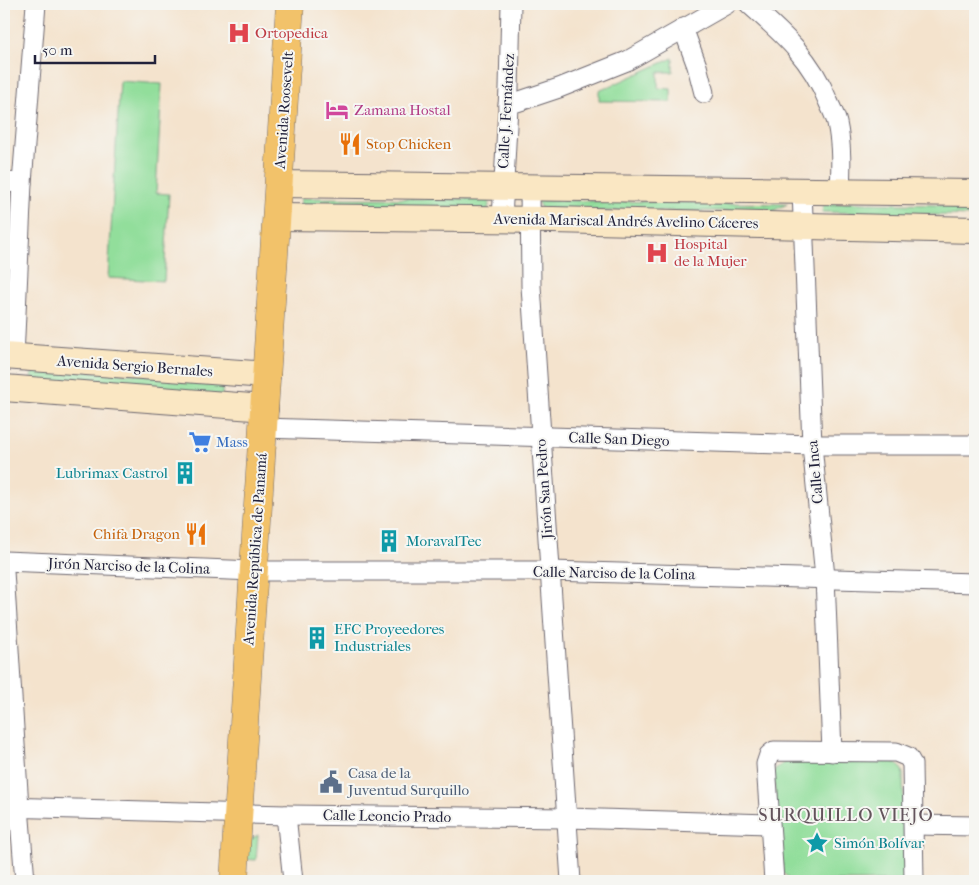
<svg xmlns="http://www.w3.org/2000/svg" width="979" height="885" viewBox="0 0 979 885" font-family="'IM FELL French Canon',serif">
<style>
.green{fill:#92de9b;stroke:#5a806b}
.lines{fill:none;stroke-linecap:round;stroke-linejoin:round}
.street-casing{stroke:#6c666e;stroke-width:21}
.secondary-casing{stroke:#6c666e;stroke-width:28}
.primary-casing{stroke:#6c666e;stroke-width:29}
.street{stroke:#fff;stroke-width:19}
.secondary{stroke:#fae7c3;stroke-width:26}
.primary{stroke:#f2c26a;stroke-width:28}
.labels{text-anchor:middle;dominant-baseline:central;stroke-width:4;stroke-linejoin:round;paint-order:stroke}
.health-label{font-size:15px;fill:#be3a42;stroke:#f6f6f2;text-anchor:start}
.street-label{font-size:15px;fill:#22223b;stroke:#f6f6f2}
.hotel-label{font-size:15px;fill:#b23c85;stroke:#f6f6f2;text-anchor:start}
.food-label{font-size:15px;fill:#c56008;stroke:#f6f6f2;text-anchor:start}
.shop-label{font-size:15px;fill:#366cbe;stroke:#f6f6f2;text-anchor:start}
.culture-label{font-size:15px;fill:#0d838f;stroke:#f6f6f2;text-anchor:start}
.service-label{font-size:15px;fill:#4e5e75;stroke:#f6f6f2;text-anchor:start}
.quarter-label{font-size:18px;letter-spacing:1px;fill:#63545c;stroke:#f6f6f2}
</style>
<rect width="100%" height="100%" fill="#f6f6f2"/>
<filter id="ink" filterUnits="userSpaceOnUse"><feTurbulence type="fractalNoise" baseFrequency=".02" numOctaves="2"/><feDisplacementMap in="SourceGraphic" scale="10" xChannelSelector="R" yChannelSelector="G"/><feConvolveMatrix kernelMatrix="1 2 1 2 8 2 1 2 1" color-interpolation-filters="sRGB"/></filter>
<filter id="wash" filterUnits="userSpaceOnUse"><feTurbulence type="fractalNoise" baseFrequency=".0096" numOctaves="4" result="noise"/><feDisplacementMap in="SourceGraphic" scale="20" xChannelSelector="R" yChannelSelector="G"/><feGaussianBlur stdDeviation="1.12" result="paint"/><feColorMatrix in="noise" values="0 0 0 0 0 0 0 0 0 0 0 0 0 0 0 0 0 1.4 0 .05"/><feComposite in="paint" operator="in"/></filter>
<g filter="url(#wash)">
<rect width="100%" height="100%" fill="#f4e3cd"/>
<g class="green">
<polygon points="673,58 673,72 658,72 658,88 671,89 671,102 599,101 599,91"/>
<polygon points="120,81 162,84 156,193 169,194 164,281 108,278"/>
<polygon points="301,198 490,199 488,210 300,209"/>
<polygon points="537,200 787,204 773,211 542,211"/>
<polygon points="824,202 975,206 975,216 822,212"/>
<polygon points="33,367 223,380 222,396 30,384"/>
<path d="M786 762H890C898 763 901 766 903 774L905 878 903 881H792L783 873 773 773 776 768Z"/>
<polygon points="258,835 256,860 240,859 246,842"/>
</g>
</g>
<g filter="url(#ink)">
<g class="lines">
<defs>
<g id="street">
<path d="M749 4C783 34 811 58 828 101 831 108 835 115 837 123 842 146 841 169 840 192"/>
<polyline points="683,28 697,66 704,93"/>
<polyline points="508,105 559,88 627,61 727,4"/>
<polyline points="4,182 22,183"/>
<polyline points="530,187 531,286 571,881"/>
<polyline points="802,191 812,445 825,577 832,752"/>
<polyline points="502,219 509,88 511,4"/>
<polyline points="14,357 22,183 36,4"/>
<polyline points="263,428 812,445 975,445"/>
<polyline points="4,561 254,571 550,571 975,583"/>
<polyline points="4,571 19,807 25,881"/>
<polyline points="4,807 286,815 567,818 769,824"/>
<polyline points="286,815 293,881"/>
<polyline points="914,825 975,826"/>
<polyline points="774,881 766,764 769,755 774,751 896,752 908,757 912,764 914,881"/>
</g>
<g id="secondary">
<polyline points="279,184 975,193"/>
<polyline points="277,217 553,220 975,230"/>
<polyline points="4,356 267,375"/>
<polyline points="4,388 265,408"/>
</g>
<polyline id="primary" points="234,881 290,4"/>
</defs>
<use href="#street" class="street-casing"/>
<use href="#secondary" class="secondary-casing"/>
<use href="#primary" class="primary-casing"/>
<use href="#street" class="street"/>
<use href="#secondary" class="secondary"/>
<use href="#primary" class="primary"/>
</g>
</g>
<defs>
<symbol id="hospital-bare" viewBox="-9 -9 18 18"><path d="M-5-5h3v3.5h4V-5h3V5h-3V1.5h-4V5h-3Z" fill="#e0444e" stroke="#f6f6f2" stroke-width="2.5" paint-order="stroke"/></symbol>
<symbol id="hotel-bare" viewBox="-9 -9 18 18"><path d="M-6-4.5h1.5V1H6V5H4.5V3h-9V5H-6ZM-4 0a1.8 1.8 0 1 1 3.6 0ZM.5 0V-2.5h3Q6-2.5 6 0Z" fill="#d1479c" stroke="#f6f6f2" stroke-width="2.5" paint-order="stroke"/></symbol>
<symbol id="restaurant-bare" viewBox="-9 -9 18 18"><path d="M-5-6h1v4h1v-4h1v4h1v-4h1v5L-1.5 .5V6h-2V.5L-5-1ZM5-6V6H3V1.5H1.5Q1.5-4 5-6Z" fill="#e8710a" stroke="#f6f6f2" stroke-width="2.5" paint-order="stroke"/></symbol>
<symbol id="supermarket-bare" viewBox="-9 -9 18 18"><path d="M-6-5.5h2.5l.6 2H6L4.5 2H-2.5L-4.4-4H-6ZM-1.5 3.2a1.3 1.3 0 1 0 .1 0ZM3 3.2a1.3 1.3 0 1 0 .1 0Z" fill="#3f7fe0" stroke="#f6f6f2" stroke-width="2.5" paint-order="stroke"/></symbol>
<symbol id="building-bare" viewBox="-9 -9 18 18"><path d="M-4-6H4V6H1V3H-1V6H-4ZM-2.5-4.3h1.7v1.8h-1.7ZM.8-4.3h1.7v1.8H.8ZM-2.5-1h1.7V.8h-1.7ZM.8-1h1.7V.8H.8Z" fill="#0f9aa8" stroke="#f6f6f2" stroke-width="2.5" paint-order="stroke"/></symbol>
<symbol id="civic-bare" viewBox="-9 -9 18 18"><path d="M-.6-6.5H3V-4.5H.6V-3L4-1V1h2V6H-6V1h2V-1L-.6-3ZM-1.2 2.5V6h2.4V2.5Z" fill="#5c6f8a" stroke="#f6f6f2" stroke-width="2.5" paint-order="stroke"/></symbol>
<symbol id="sight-bare" viewBox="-9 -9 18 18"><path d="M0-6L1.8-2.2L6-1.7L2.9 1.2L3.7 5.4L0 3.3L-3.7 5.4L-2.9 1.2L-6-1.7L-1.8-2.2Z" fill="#0f9aa8" stroke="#f6f6f2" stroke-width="2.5" paint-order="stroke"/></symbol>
</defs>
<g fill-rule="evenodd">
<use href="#hospital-bare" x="223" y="17" width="32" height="32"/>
<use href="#hotel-bare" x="321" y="94" width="32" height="32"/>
<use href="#restaurant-bare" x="334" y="128" width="32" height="32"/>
<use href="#hospital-bare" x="641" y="237" width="32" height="32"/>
<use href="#supermarket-bare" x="184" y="426" width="32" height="32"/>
<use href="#building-bare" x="169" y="457" width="32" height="32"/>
<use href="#restaurant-bare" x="180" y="518" width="32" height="32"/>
<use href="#building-bare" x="373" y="525" width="32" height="32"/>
<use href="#building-bare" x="301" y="622" width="32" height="32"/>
<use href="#civic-bare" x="315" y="766" width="32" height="32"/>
<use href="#sight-bare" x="801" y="827" width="32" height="32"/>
</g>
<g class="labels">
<g class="health-label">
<text x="255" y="33">Ortopedica</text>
<text x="674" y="244">Hospital<tspan x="674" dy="17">de la Mujer</tspan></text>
</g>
<g class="street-label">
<text transform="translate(284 110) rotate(-86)">Avenida Roosevelt</text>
<text transform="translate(506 111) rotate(-87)">Calle J. Fernández</text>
<text transform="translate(626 221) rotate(1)">Avenida Mariscal Andrés Avelino Cáceres</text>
<text transform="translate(135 366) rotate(4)">Avenida Sergio Bernales</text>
<text transform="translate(619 439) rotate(2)">Calle San Diego</text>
<text transform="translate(815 472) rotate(-95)">Calle Inca</text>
<text transform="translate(544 489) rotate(-94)">Jirón San Pedro</text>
<text transform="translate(255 549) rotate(-86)">Avenida República de Panamá</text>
<text transform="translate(129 566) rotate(2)">Jirón Narciso de la Colina</text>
<text transform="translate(614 573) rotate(1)">Calle Narciso de la Colina</text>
<text transform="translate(387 816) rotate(1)">Calle Leoncio Prado</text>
</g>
<g class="hotel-label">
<text x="354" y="110">Zamana Hostal</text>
</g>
<g class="food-label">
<text x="366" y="144">Stop Chicken</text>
<text x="180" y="534" text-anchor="end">Chifa Dragon</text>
</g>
<g class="shop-label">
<text x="216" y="442">Mass</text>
</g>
<g class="culture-label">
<text x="168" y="473" text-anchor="end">Lubrimax Castrol</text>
<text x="406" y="541">MoravalTec</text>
<text x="334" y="629">EFC Proyeedores<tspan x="334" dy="17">Industriales</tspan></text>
<text x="834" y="843">Simón Bolívar</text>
</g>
<g class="service-label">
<text x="348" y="773">Casa de la<tspan x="348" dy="17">Juventud Surquillo</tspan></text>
</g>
<g class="quarter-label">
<text x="846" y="815">SURQUILLO VIEJO</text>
</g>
</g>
<rect width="979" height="885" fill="none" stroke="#f6f6f2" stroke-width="20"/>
<path d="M35 55v8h120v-8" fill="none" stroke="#22223b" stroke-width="2.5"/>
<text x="42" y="55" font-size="15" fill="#22223b" stroke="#f6f6f2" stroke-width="4" paint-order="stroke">50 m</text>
</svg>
